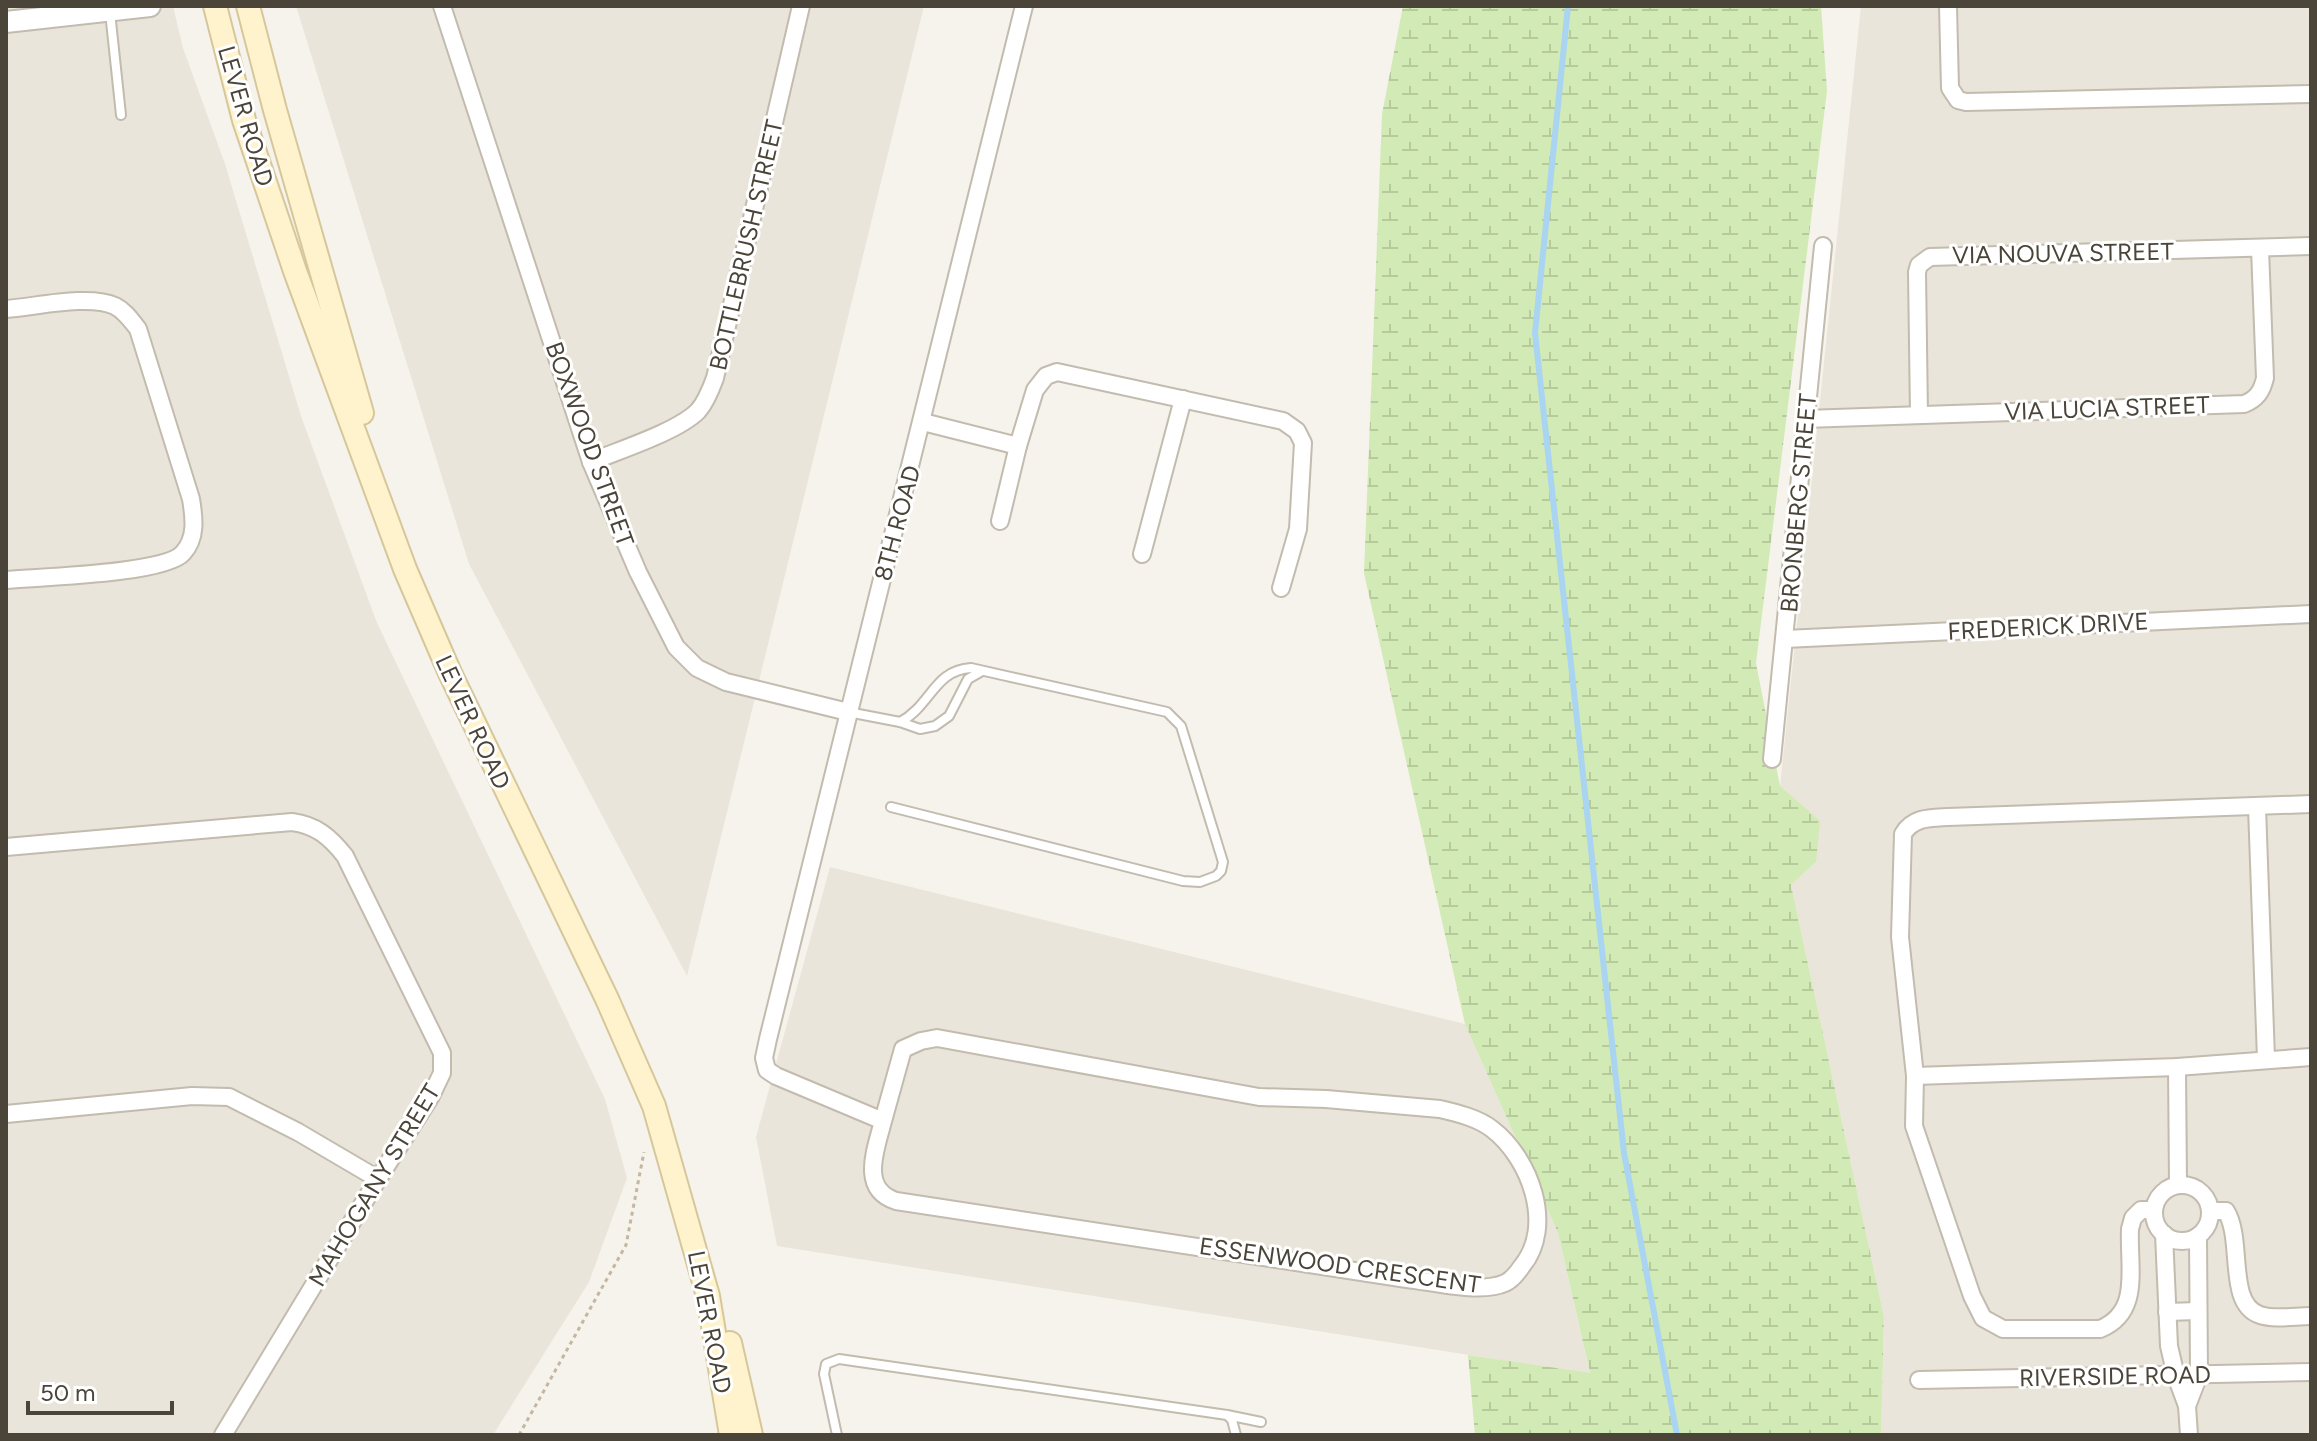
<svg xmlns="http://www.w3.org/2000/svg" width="2317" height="1441" viewBox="0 0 2317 1441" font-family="Figtree,sans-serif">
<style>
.residential{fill:#eae5da}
.wetland{fill:url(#wetland-marsh)}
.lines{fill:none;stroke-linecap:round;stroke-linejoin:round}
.stream{stroke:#a9d4f2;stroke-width:6}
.service-casing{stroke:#c2bbae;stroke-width:12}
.minor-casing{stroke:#c2bbae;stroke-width:20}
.tertiary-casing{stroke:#c2bbae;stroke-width:24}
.secondary-casing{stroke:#d6c79b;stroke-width:26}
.path{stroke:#c4b79f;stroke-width:3;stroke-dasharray:4 4;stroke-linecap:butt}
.service{stroke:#fff;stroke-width:8}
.minor{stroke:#fff;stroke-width:16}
.tertiary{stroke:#fff;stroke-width:20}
.secondary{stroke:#fff3cd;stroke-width:22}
.labels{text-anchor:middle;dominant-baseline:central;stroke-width:6;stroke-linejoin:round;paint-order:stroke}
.street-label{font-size:24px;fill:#4b4439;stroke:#fff}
</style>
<defs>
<pattern id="wetland-marsh" width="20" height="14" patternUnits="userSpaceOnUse" patternTransform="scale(2)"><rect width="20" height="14" fill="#d2eab5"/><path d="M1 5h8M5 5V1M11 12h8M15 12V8" fill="none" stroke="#b6ca9c"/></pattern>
</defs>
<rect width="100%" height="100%" fill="#f6f3ec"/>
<g class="residential">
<polygon points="6,6 173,6 183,48 225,164 301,416 377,623 605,1099 627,1178 589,1282 493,1435 6,1435"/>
<polygon points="296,6 924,6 687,976 469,564"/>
<polygon points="1861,6 2311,6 2311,1435 1881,1435 1884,1317 1791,885 1816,862 1780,787"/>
<polygon points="830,867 1465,1024 1558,1233 1590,1374 777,1246 756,1137"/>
</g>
<polygon class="wetland" points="1403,6 1821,6 1827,91 1756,663 1780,786 1820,821 1816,862 1791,885 1884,1317 1881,1435 1475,1435 1468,1355 1590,1373 1558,1233 1465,1024 1364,573 1382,114"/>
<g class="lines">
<polyline class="stream" points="1568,6 1535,333 1624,1153 1677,1435"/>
<defs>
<g id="service">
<polyline points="110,12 121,115"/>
<polyline points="848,712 900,722 920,729 935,726 949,716 968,679 982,671"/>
<path d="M891 807 1183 881 1200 882 1216 876 1221 871 1223 862 1181 726 1167 712 971 668C934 670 931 706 900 722"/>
<polyline points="1227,1415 1232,1420 1236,1435"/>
<polyline points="837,1435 824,1374 826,1364 839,1359 1227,1415 1261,1422"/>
</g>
<g id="minor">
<polyline points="442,6 591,462 638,572 676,647 697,668 726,682 848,712"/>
<polyline points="1948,6 1950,88 1958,100 1966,102 2311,94"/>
<path d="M6 309C35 307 89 294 115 306 125 311 131 320 138 329L191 499C194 517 197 538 183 553 165 574 39 577 6 580"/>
<polyline points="1919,415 1917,272 1919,265 1930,257 2311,246"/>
<path d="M1805 419 2244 404C2257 399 2262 391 2265 378L2260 249"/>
<polyline points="923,422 1018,446"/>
<path d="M591 462C619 450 677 432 698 411 706 402 711 389 715 378L801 6"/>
<polyline points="1000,521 1018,446 1035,390 1046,376 1057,372 1283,421 1297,431 1303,443 1298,529 1281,588"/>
<polyline points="1142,554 1183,399"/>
<polyline points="1785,639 2311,614"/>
<polyline points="1772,759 1823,246"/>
<polyline points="2257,807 2266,1059"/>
<path d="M6 847 292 822C316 825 330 837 345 856L442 1053V1073L431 1096 378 1179 223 1435"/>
<polyline points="2177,1067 2178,1185"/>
<polyline points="1915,1076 2177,1067 2311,1057"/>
<polyline points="6,1114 192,1096 229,1097 298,1132 378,1179"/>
<path d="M883 1121 903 1049 921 1041 937 1038 1259 1097 1326 1099 1440 1109C1457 1113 1478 1118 1492 1129 1530 1158 1555 1226 1522 1266 1518 1272 1512 1280 1505 1283 1481 1294 1433 1282 1407 1279L896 1201C859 1189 876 1149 883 1121L776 1076 767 1070 764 1058 768 1039C854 695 940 351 1024 6"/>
<circle cx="2182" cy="1213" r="28"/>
<path d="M2153 1210H2141L2133 1218 2130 1229C2128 1267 2142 1312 2100 1329H2003L1983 1318 1972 1296 1914 1126 1915 1076 1900 937 1903 834C1913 817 1930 818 1948 817L2311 804"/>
<path d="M2210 1211H2226C2244 1240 2226 1304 2260 1315 2275 1320 2295 1316 2311 1316"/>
<polyline points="2164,1234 2169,1346 2176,1376 2187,1406 2189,1435"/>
<polyline points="2167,1312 2198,1311"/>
<polyline points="1919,1380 2311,1372"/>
<polyline points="2187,1406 2199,1375 2198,1236"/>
</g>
<polyline id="tertiary" points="6,22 150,6"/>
<g id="secondary">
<polyline points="215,6 244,120 295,271 405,569 450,673 607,999 654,1106 708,1296 731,1435"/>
<polyline points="248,6 275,110 362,413"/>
<polyline points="730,1343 751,1435"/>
</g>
</defs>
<use href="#service" class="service-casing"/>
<use href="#minor" class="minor-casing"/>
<use href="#tertiary" class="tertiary-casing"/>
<use href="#secondary" class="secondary-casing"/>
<polyline class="path" points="519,1435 626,1245 644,1152"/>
<use href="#service" class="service"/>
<use href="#minor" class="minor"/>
<use href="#tertiary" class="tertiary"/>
<use href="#secondary" class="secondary"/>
</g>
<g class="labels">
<g class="street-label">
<text transform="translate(246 116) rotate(74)">LEVER ROAD</text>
<text transform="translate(746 245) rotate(-77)">BOTTLEBRUSH STREET</text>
<text transform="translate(2063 253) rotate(-1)">VIA NOUVA STREET</text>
<text transform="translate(2107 408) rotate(-2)">VIA LUCIA STREET</text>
<text transform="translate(590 444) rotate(70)">BOXWOOD STREET</text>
<text transform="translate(1798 503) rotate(-85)">BRONBERG STREET</text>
<text transform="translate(897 523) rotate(-75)">8TH ROAD</text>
<text transform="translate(2048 626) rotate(-3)">FREDERICK DRIVE</text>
<text transform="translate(473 722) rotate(65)">LEVER ROAD</text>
<text transform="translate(374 1185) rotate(-59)">MAHOGANY STREET</text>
<text transform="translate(1340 1265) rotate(8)">ESSENWOOD CRESCENT</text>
<text transform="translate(710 1322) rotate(79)">LEVER ROAD</text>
<text transform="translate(2115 1376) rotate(-1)">RIVERSIDE ROAD</text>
</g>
</g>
<rect width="2317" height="1441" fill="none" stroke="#4b4439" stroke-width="16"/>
<path d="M28 1401v12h144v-12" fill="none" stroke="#4b4439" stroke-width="4"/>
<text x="40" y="1401" font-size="24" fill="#4b4439" stroke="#ffffff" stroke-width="6" paint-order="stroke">50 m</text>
</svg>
